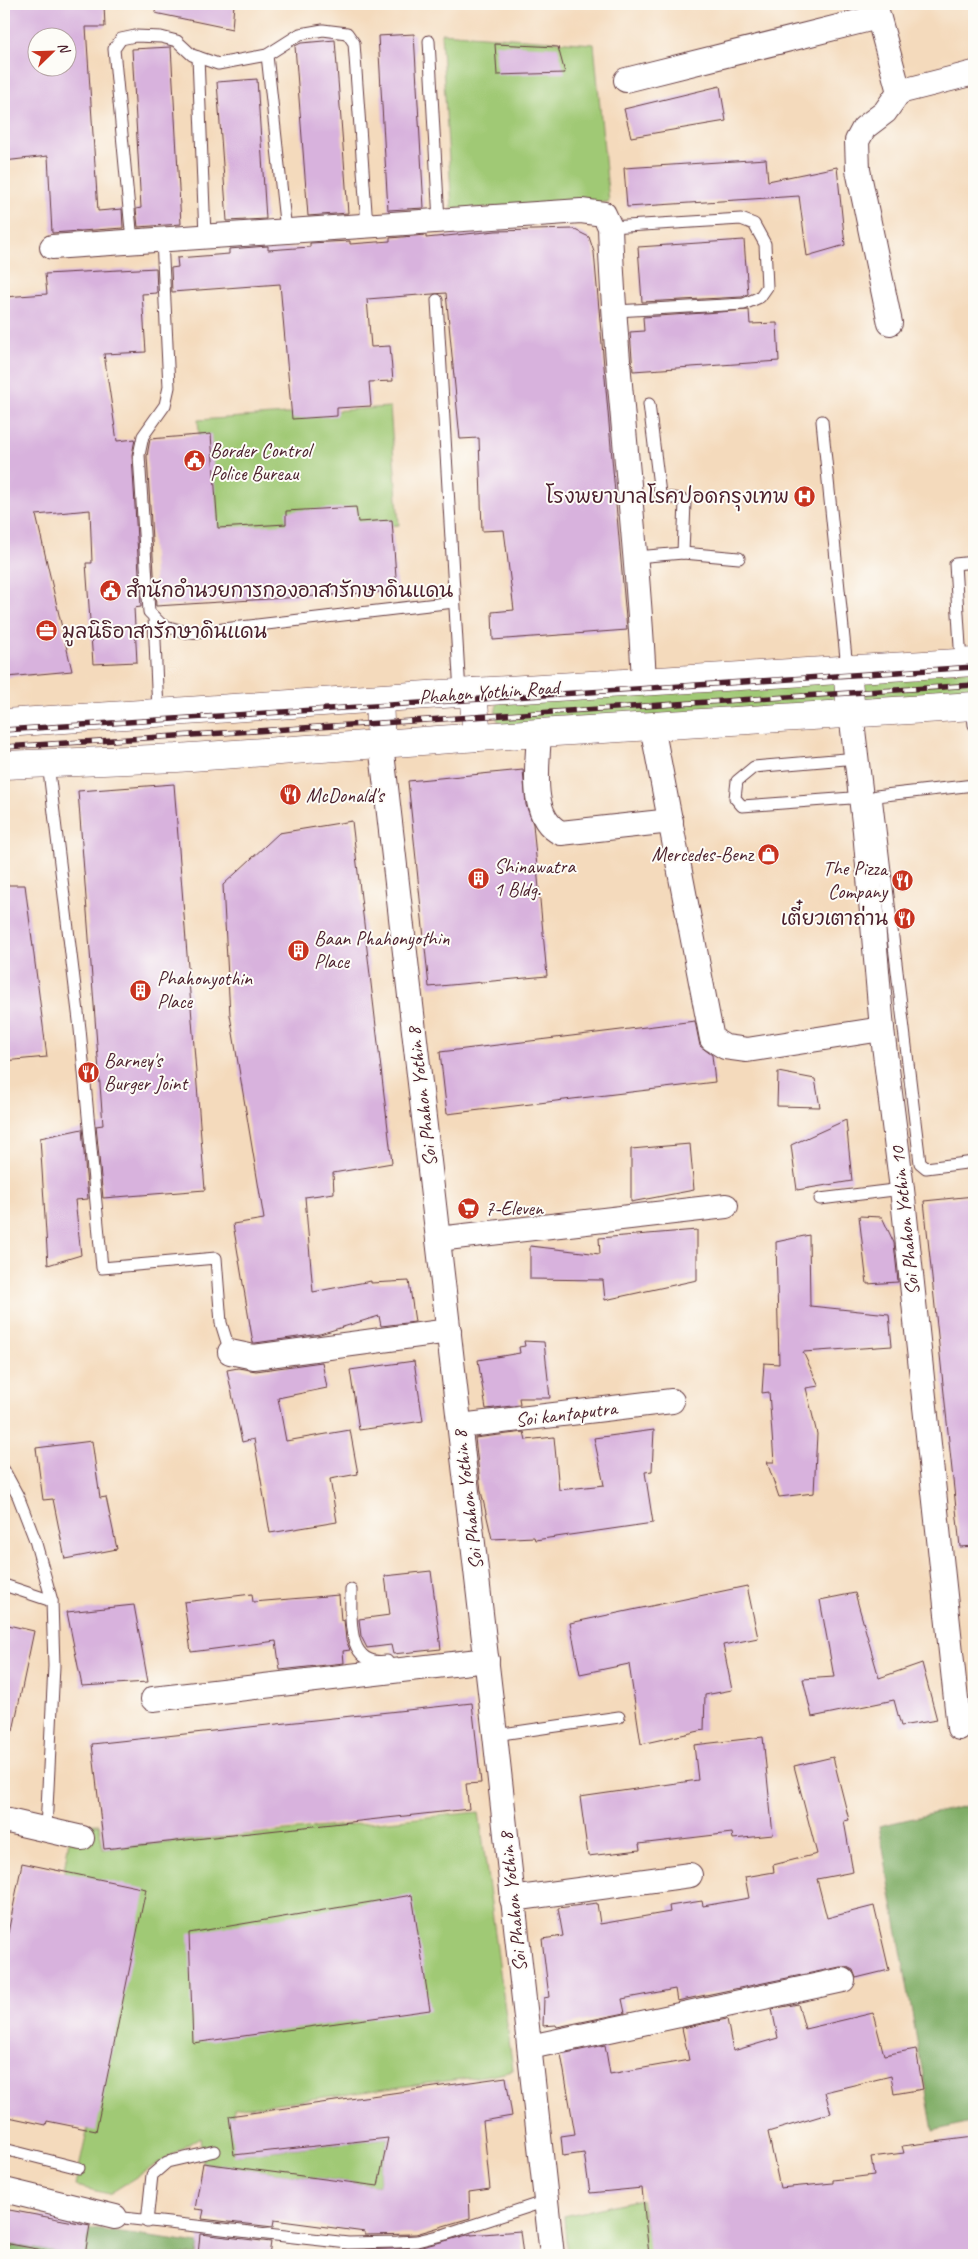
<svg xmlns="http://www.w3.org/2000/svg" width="978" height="2259" viewBox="0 0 978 2259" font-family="Caveat,'Playpen Sans Thai',sans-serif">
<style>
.green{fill:#a0c975;stroke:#757450}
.forest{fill:#80ad66;stroke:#656648}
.building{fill:#d8b2dd;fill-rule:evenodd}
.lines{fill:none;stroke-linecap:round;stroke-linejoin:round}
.service-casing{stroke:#643b41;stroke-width:13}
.minor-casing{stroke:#643b41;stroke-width:26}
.primary-casing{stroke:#643b41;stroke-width:29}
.service{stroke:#fff;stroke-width:11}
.minor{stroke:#fff;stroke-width:24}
.primary{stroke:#fff;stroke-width:28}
.rail-casing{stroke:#4a1f2b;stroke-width:5.5}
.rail{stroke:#fdfcf7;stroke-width:4;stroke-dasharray:11;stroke-linecap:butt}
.labels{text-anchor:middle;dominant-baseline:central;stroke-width:4;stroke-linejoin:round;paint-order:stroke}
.poi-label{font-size:20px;fill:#4a1f2b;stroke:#fdfcf7;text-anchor:start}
.street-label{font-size:20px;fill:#4a1f2b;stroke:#fdfcf7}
</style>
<rect width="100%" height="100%" fill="#fdfcf7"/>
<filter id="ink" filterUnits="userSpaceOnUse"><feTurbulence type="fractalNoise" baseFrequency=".02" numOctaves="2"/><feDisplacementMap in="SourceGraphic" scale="10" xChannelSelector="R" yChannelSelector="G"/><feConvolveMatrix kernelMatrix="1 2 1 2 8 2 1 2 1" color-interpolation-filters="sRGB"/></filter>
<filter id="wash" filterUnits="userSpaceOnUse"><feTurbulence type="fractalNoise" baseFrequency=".0096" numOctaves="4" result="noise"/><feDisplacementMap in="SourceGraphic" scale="20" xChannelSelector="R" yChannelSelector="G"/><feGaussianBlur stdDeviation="1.12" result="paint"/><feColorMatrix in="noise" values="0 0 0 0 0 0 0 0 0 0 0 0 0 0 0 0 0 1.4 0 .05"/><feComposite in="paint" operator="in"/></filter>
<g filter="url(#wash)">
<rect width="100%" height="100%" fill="#f4dabc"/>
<g class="green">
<polygon points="441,33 594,44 609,202 452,209"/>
<polygon points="390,407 399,525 207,539 198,420"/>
<path d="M974 670V695L503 727C494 718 494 711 499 700Z"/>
<polygon points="479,1812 513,2070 491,2075 234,2109 234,2155 388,2138 378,2186 203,2163 200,2137 109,2194 75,2186 138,1903 63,1879 71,1825 99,1824 103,1849"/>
<polygon points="641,2199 651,2255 567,2255 564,2216"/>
</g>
<g class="forest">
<polygon points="974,1804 974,2121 933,2131 879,1826"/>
<polygon points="86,2228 199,2244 197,2255 84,2255"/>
<polygon points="4,2244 77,2255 4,2255"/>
</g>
<g id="blocks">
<g class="building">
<path d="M4 4H104L105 27H86L98 211 122 209 123 228 52 233 48 156 4 161ZM38 38H68V68H38Z"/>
<polygon points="156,4 234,4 232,29 155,13"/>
<polygon points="414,34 424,208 388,210 378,36"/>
<polygon points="335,40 348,213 308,216 295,46 301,43"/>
<polygon points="495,44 558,47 565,73 497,75"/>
<polygon points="171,47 181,224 138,227 136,209 141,208 132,49"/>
<polygon points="257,79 266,219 227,221 217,82"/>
<polygon points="720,86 726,121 631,137 624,109"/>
<polygon points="766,159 768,181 837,167 845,245 807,256 799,196 627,207 624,168"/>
<polygon points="573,229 589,237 594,252 627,630 493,640 492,612 514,610 504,530 482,531 479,438 460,439 446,293 367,299 371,347 390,346 393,381 369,382 371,406 337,408 337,416 292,419 280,284 172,292 171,268 178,267 177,258 229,254 229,249 268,246 268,250 310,247 310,243 350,241 350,244 390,241 390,238 426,235 426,238 496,231"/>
<polygon points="744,240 748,294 742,297 642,302 638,247"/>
<polygon points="156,268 157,293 142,294 146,352 104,354 117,441 135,439 132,455 141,607 134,608 137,662 93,664 86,563 92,563 90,510 36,515 72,671 7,677 4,642 4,297 47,294 45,274"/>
<polygon points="749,310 750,324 777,323 779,361 633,371 630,332 644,331 643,317"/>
<polygon points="211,434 218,528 286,524 286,511 356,507 358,522 392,520 397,591 156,606 147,456 150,439"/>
<polygon points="523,770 526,805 533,824 547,976 429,987 408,781"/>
<polygon points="174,784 205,1190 103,1198 96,1126 103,1125 78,791"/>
<polygon points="352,821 392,1163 333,1173 334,1193 305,1197 313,1292 371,1281 371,1283 409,1281 415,1322 381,1326 379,1316 320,1334 255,1343 253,1343 233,1224 264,1219 230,1015 223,885 279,833"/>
<polygon points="4,885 25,885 47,1057 4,1061"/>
<polygon points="695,1021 700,1046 712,1055 715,1082 447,1114 440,1052"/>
<polygon points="778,1072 815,1079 820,1107 777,1106"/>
<polygon points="846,1120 852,1181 797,1190 791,1145"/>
<polygon points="82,1129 88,1199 75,1200 81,1255 48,1265 40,1138"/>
<polygon points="690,1144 694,1190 631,1202 631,1149"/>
<polygon points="974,1196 974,1546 960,1547 924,1201"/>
<polygon points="859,1216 882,1217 894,1243 898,1282 867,1284"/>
<polygon points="697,1230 697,1280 605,1300 603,1280 530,1279 530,1246 600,1254 599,1238"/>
<polygon points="809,1235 810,1306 889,1314 892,1346 803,1352 819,1386 806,1388 817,1434 814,1493 779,1497 767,1462 774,1462 769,1392 762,1393 764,1363 779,1364 776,1242"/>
<polygon points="524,1341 544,1342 550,1398 519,1398 520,1405 486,1409 478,1360 520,1353 519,1347 525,1346"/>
<polygon points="414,1361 423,1421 359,1430 350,1370"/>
<polygon points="322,1362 327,1388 278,1398 286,1441 350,1430 358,1474 330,1479 337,1522 270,1533 254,1439 242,1442 227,1370 238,1368 256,1371"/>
<polygon points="654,1430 652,1471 645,1472 653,1523 535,1540 534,1537 492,1539 481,1491 475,1438 524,1432 526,1440 554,1437 559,1490 604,1485 594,1438"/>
<polygon points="92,1441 100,1498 106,1497 117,1549 65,1559 53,1499 43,1500 36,1448"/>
<polygon points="431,1571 441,1649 393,1654 391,1645 367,1648 361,1636 359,1619 390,1615 385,1576"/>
<polygon points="747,1586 758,1638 723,1645 732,1690 705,1695 704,1730 641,1744 629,1664 580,1674 570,1623"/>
<polygon points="855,1593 879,1678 922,1663 937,1720 901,1726 894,1700 812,1717 803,1679 834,1677 820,1600"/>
<polygon points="252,1594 253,1602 339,1595 341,1621 344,1620 346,1640 350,1650 343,1651 344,1663 280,1670 276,1641 191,1652 184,1602"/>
<polygon points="134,1605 148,1682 82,1686 67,1612"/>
<polygon points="4,1624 34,1631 13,1731 4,1730"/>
<polygon points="472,1703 481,1783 466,1784 469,1809 104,1849 92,1744"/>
<polygon points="763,1737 773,1835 733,1839 732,1833 639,1844 640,1850 588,1856 580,1797 698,1780 694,1745"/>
<polygon points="833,1757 849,1820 844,1821 853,1872 817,1879 827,1918 874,1906 889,1970 856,1978 853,1970 847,1967 840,1967 677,2001 675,1989 622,1999 625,2013 557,2027 556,2025 543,2026 544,1998 549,1997 542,1939 563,1936 558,1908 597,1903 600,1924 670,1912 669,1906 702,1901 703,1906 749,1898 745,1877 774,1872 773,1865 817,1854 794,1766"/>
<polygon points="22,1863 146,1889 96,2131 47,2121 46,2125 4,2116 4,1953"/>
<polygon points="412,1895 430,2010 193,2043 189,1933"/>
<polygon points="798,2004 805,2029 873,2013 884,2055 916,2049 923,2089 894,2094 891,2076 825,2092 831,2113 768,2132 780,2188 833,2183 833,2180 874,2175 871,2157 904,2153 902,2146 974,2137 974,2255 649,2255 642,2188 590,2193 584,2153 563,2156 561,2136 575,2134 561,2054 605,2045 610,2074 689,2060 682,2028 727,2019 733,2051 778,2038 772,2009"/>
<polygon points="506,2077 512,2116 483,2121 490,2189 469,2192 470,2218 416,2234 365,2235 365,2232 274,2220 273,2227 202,2219 204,2210 195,2209 203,2163 378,2186 388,2138 234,2155 229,2116"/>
<polygon points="4,2209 90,2225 85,2255 71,2255 4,2243"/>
<polygon points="520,2231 523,2255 365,2255 365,2250 418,2248 471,2234 471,2235"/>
<polygon points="200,2234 271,2242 269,2255 198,2255"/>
</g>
</g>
</g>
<g filter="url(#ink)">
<use href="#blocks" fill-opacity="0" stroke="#643b41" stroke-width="1"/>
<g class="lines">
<defs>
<g id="service">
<polyline points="429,41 439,221"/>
<polyline points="267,55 286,231"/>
<polyline points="198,57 205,236"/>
<polyline points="610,227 741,219 754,224 765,244 767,287 760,297 744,304 615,311"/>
<polyline points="162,239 169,387 165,405 143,436 139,455 149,612 162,625 189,633 454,602"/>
<polyline points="132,241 114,49 121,39 135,36 161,37 177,41 192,55 218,64 267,55 300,34 323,30 347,33 354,43 367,226"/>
<polyline points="437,300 460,693"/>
<path d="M649 404 660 494C667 501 679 495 685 502L683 553"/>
<polyline points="822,421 847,668"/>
<polyline points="636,557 683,553 739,558"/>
<polyline points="154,617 158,712"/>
<polyline points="961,663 955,564 974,562"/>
<polyline points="972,706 974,725"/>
<polyline points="857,758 754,767 737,781 735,798 742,806 865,797"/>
<polyline points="48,763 80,1029 102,1268 216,1258 221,1323 230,1352"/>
<polyline points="974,785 876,796 920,1163 926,1168 974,1162"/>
<polyline points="820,1199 902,1189"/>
<polyline points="4,1470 18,1496 35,1540 52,1601 54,1666 46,1829"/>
<polyline points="4,1585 52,1601"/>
<path d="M351 1590C351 1618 346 1667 387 1661"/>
<polyline points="495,1735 619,1717"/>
<polyline points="4,2149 79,2168"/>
<polyline points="115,2217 348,2243 397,2242 417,2241 446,2234 546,2201"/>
<polyline points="147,2222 152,2175 167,2162 215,2151"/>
</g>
<g id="minor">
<polyline points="875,4 899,92"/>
<polyline points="626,80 878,17"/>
<polyline points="899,92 974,73"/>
<path d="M52 247 581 211 604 214 610 227C615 379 637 530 644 682"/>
<polyline points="890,323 858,170 857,141 864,128 885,112 899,92"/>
<polyline points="851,713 865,831 882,1029 902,1189 959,1728"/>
<polyline points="652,726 712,1039 725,1047 747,1050 882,1029"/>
<path d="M539 733C538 763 528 818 561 833L671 821"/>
<polyline points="381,744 495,1735 552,2255"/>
<polyline points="438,1239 726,1206"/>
<polyline points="230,1352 254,1357 449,1331"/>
<polyline points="460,1426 672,1401"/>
<polyline points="153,1699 487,1660"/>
<polyline points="4,1820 82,1838"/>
<polyline points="512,1899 690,1875"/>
<polyline points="530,2047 843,1980"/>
<polyline points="4,2190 115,2217"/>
</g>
<g id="primary">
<polyline points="847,668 851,713"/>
<polyline points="473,692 477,737"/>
<polyline points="379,699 381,744"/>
<polyline points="4,723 473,692 974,662"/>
<polyline points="4,765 177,758 539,733 974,706"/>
</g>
</defs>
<use href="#service" class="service-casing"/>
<use href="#minor" class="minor-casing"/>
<use href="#primary" class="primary-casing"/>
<use href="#service" class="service"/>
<use href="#minor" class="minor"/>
<use href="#primary" class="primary"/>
<defs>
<g id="rail">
<polyline points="4,730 974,667"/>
<polyline points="4,747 974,685"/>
</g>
</defs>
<use href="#rail" class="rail-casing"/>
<use href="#rail" class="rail"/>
</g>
</g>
<defs>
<symbol id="civic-disc" viewBox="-11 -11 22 22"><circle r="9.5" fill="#c8321e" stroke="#fdfcf7"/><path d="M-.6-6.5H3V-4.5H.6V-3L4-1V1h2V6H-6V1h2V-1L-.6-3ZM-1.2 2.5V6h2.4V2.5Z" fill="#fff"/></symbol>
<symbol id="hospital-disc" viewBox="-11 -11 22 22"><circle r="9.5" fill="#c8321e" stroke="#fdfcf7"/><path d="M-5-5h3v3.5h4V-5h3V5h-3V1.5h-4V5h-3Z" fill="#fff"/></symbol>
<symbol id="office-disc" viewBox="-11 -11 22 22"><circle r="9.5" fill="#c8321e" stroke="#fdfcf7"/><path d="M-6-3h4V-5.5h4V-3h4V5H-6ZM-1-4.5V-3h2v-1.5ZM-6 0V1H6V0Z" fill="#fff"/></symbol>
<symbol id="restaurant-disc" viewBox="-11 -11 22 22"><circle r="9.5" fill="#c8321e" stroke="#fdfcf7"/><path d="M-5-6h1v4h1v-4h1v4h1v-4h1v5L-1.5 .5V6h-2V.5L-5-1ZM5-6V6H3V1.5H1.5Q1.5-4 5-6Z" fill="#fff"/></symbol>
<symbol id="shop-disc" viewBox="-11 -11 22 22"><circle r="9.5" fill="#c8321e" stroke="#fdfcf7"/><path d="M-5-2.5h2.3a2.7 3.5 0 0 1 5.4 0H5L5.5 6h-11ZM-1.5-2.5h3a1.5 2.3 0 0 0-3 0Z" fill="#fff"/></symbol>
<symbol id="building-disc" viewBox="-11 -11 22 22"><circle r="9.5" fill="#c8321e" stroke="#fdfcf7"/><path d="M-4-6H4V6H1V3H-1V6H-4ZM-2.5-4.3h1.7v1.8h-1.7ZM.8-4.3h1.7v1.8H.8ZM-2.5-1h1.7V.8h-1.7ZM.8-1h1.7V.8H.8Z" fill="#fff"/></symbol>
<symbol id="supermarket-disc" viewBox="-11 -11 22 22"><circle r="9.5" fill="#c8321e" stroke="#fdfcf7"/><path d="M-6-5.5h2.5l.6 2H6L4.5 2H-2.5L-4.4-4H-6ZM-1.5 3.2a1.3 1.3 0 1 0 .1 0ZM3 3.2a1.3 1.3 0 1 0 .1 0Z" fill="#fff"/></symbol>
</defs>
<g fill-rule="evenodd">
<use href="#civic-disc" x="182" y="448" width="25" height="25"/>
<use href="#hospital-disc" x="792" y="484" width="25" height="25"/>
<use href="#civic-disc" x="98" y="578" width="25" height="25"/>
<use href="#office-disc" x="34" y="618" width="25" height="25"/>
<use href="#restaurant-disc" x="278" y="782" width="25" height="25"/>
<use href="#shop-disc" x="756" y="842" width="25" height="25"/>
<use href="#building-disc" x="466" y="866" width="25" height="25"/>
<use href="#restaurant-disc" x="890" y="868" width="25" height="25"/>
<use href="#restaurant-disc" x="892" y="906" width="25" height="25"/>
<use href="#building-disc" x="286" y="938" width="25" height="25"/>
<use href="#building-disc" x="128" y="978" width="25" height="25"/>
<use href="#restaurant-disc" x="76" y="1060" width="25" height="25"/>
<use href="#supermarket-disc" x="456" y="1196" width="25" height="25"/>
</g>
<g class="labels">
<g class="poi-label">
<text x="210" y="450">Border Control<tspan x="210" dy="23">Police Bureau</tspan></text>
<text x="789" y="496" text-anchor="end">โรงพยาบาลโรคปอดกรุงเทพ</text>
<text x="126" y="590">สำนักอำนวยการกองอาสารักษาดินแดน</text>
<text x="62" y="631">มูลนิธิอาสารักษาดินแดน</text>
<text x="306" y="795">McDonald's</text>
<text x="753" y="854" text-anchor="end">Mercedes-Benz</text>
<text x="494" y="866">Shinawatra<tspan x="494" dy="23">1 Bldg.</tspan></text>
<text x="887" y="868" text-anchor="end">The Pizza<tspan x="887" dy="23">Company</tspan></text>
<text x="888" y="918" text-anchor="end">เตี๋ยวเตาถ่าน</text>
<text x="314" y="938">Baan Phahonyothin<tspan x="314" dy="23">Place</tspan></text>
<text x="157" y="978">Phahonyothin<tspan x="157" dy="23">Place</tspan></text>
<text x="104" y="1060">Barney's<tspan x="104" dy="23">Burger Joint</tspan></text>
<text x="485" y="1208">7-Eleven</text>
</g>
<g class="street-label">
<text transform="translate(489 692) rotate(-4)">Phahon Yothin Road</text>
<text transform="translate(422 1097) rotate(-97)">Soi Phahon Yothin 8</text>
<text transform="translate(905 1221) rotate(-96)">Soi Phahon Yothin 10</text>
<text transform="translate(566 1414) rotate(-7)">Soi kantaputra</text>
<text transform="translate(468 1500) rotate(-97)">Soi Phahon Yothin 8</text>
<text transform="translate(513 1902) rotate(-96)">Soi Phahon Yothin 8</text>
</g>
</g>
<rect width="978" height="2259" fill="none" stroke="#fdfcf7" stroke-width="20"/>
<g transform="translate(52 52) rotate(67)"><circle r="24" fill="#fdfcf7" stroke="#b5a4a5"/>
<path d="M0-4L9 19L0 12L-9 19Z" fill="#c8321e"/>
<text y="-8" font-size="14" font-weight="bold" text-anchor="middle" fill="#4a1f2b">N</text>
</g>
</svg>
